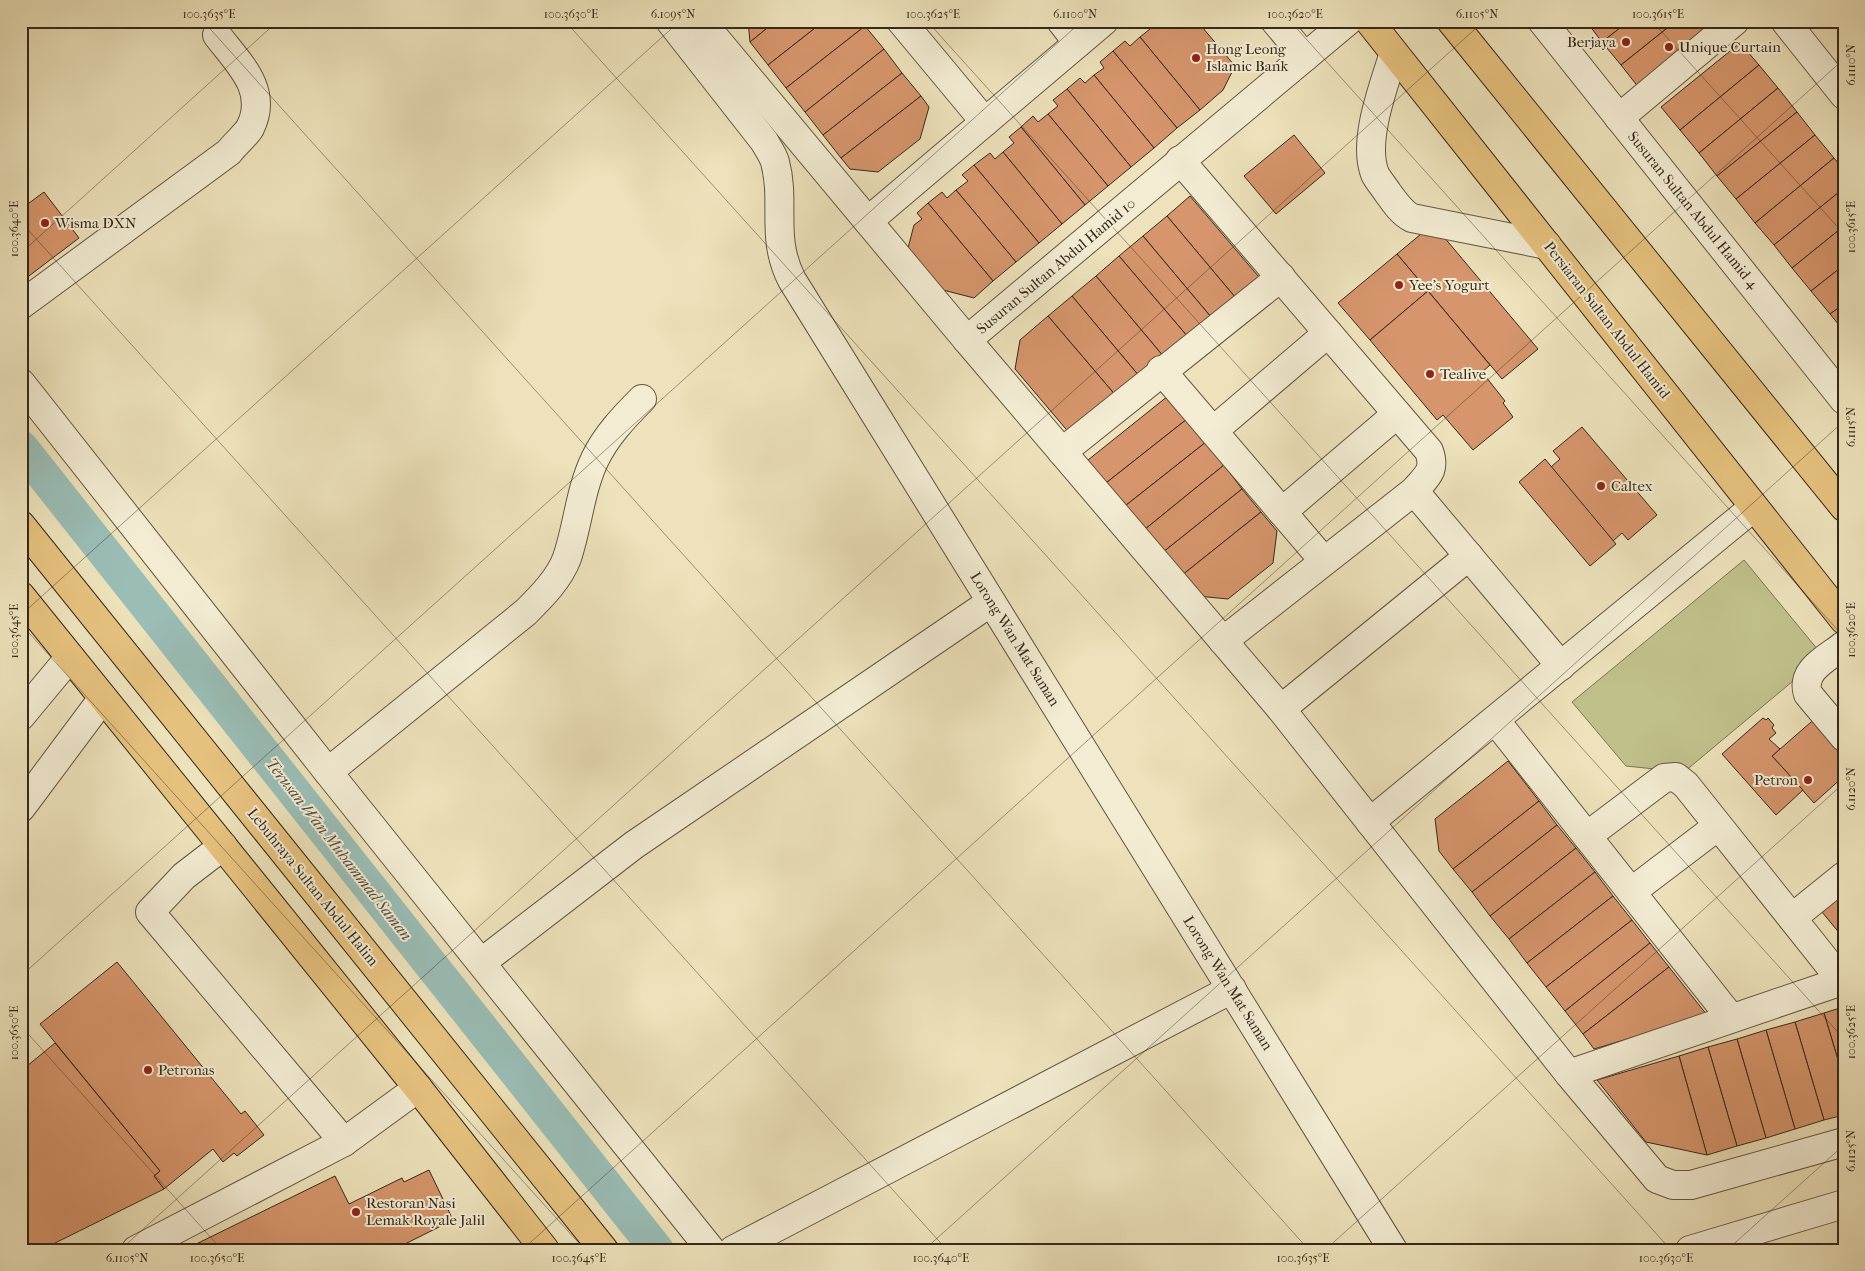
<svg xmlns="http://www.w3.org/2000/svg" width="1865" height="1271" viewBox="0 0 1865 1271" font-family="'IM FELL French Canon',serif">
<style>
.green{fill:#c0c08b;stroke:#7a7452}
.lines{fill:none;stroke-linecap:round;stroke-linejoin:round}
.canal{stroke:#9abdb6;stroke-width:34}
.building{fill:#d6956c;stroke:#35281a}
.minor-casing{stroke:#635642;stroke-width:30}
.major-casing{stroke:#35281a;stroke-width:30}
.minor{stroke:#f3ecd3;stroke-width:28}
.major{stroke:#e6c17e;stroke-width:28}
.ticks{fill:none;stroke:#35281a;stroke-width:1;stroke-opacity:0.45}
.poi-dot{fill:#8f2418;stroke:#f3ecd3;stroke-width:2}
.labels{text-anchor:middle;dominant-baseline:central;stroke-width:4;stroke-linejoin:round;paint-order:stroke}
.poi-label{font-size:15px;fill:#35281a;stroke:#f3ecd3;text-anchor:start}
.street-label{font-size:15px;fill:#35281a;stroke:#f3ecd3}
.water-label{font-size:16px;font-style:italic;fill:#4e4d41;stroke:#f3ecd3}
.neatline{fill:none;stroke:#35281a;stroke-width:2}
.ticks-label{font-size:12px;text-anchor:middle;fill:#35281a}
</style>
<rect width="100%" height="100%" fill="#ede2bb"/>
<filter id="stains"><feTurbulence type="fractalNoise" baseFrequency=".004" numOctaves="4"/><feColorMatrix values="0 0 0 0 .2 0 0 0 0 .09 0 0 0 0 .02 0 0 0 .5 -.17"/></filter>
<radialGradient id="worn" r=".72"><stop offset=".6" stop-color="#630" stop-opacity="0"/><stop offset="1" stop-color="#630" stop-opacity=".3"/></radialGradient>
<polygon class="green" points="1744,560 1823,656 1684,772 1626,766 1572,702"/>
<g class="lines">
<polyline class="canal" points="21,447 657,1250"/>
</g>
<g class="building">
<polygon points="748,21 776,21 750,42"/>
<polygon points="776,21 824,21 768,65 750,42"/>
<polygon points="824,21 861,21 865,26 786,88 768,65"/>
<polygon points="1160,21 1197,21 1235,66 1223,90 1200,110 1140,37"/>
<polygon points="1586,21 1629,21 1602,42"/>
<polygon points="1629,21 1676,21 1621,65 1602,42"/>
<polygon points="1676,21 1724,21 1639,88 1621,65"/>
<polygon points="865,26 884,49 805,112 786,88"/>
<polygon points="1140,37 1200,110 1177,128 1113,51 1125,41 1130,46"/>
<polygon points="1740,43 1759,65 1680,130 1661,107"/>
<polygon points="884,49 902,73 823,135 805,112"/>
<polygon points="1113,51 1177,128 1154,148 1094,75 1104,68 1100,62"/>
<polygon points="1759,65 1778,88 1699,153 1680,130"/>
<polygon points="902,73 921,96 841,158 823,135"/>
<polygon points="1094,75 1154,148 1131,167 1067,89 1080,78 1085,83"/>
<polygon points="1778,88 1797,112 1717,176 1699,153"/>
<polygon points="1067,89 1131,167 1108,186 1048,114 1058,106 1053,100"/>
<polygon points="921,96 929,107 920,139 878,172 850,169 841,158"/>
<polygon points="1797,112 1815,135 1736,199 1717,176"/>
<polygon points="1048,114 1108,186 1085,205 1021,127 1033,116 1038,122"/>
<polygon points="1021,127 1085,205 1062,224 1003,152 1014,143 1009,137"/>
<polygon points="1294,135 1325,173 1276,214 1244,176"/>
<polygon points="1815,135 1834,158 1755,223 1736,199"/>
<polygon points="1003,152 1062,224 1039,243 974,165 990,153 995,159"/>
<polygon points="1834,158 1844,170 1844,188 1774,245 1755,223"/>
<polygon points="974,165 1039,243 1016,262 956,190 968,181 962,175"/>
<polygon points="1844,188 1844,226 1792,268 1774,245"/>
<polygon points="956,190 1016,262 993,281 928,203 942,192 947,198"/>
<polygon points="44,192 79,238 21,282 21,209"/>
<polygon points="1190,196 1259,277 1235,297 1167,216"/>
<polygon points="928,203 993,281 974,298 943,290 908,248 914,225 922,219 917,213"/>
<polygon points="1167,216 1235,297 1211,317 1143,236"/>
<polygon points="1433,224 1538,349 1502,379 1397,254"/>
<polygon points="1844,226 1844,265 1811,291 1792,268"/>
<polygon points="1143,236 1211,317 1188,337 1119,256"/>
<polygon points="1397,254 1428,291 1370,340 1338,303"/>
<polygon points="1119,256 1188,337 1164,357 1096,276"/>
<polygon points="1844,265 1844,304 1830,314 1811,291"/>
<polygon points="1096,276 1164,357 1140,377 1072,296"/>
<polygon points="1428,291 1490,365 1482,372 1505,401 1503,403 1513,417 1473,450 1443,415 1437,420 1370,340"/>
<polygon points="1072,296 1140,377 1117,397 1048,316"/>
<polygon points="1844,304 1844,331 1830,314"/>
<polygon points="1048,316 1117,397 1071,435 1015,369 1020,340"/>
<polygon points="1168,396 1187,419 1106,483 1088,460"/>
<polygon points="1187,419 1206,442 1125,506 1106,483"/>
<polygon points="1582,427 1657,515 1628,540 1622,533 1613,541 1551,467 1560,459 1553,451"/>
<polygon points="1206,442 1224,465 1144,530 1125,506"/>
<polygon points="1545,459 1616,544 1590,566 1519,482"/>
<polygon points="1224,465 1242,489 1162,553 1144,530"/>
<polygon points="1242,489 1261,512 1181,576 1162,553"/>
<polygon points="1261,512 1277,531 1273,563 1228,599 1197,596 1181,576"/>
<polygon points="1818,716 1844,746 1844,776 1814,803 1772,756"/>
<polygon points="1763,718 1766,720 1768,718 1774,725 1772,728 1776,733 1769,739 1780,749 1772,756 1803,790 1776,815 1722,754"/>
<polygon points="1508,761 1539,801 1453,869 1439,851 1435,819"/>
<polygon points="1539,801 1557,825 1472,892 1453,869"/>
<polygon points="1557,825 1576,848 1490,916 1472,892"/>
<polygon points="1576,848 1595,872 1509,939 1490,916"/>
<polygon points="1595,872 1613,896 1527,963 1509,939"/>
<polygon points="1844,894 1844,933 1841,935 1822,912"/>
<polygon points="1613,896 1632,920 1546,987 1527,963"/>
<polygon points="1632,920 1650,943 1565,1011 1546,987"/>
<polygon points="1650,943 1669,967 1583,1034 1565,1011"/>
<polygon points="117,962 241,1114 245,1111 264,1135 237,1156 234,1153 223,1162 213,1149 164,1189 154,1176 160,1171 40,1024"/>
<polygon points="1669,967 1707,1015 1594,1049 1583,1034"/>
<polygon points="1840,1008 1844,1012 1844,1080 1824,1013"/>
<polygon points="1824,1013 1844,1080 1844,1115 1824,1120 1795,1022"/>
<polygon points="1795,1022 1824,1120 1795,1129 1766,1030"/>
<polygon points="1766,1030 1795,1129 1766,1138 1737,1039"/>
<polygon points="1737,1039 1766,1138 1737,1146 1708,1047"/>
<polygon points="55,1043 160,1171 154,1176 164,1189 41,1250 23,1250 21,1071"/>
<polygon points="1708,1047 1737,1146 1707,1155 1679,1056"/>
<polygon points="1679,1056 1707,1155 1646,1142 1597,1080"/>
<polygon points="429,1170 453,1220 393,1250 192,1250 190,1247 335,1176 349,1204 402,1178 404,1182"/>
</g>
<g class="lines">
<defs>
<g id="minor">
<path d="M670 21 764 141C768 148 773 155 775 162 786 203 770 238 792 280L1393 1250"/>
<polyline points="701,21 967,340 1348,21"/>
<polyline points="901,21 985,122"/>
<polyline points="1061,21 1078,43"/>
<polyline points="1275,21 1305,57"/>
<polyline points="1542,21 1844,400"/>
<polyline points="1785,21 1844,95"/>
<path d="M1394 53C1384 85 1362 141 1375 174 1378 180 1384 187 1388 193 1395 203 1402 213 1412 218L1547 245"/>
<polyline points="1619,118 1735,21"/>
<path d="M1180 160 1429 451C1436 471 1427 476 1414 491L1223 641"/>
<polyline points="868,221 1104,21"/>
<path d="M21 305 229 152C235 144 245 136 250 128 269 90 239 64 217 35"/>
<polyline points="967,340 1281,709 1569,1074 1657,1179 1673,1185 1691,1185 1844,1142"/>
<polyline points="1161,370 1324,561"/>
<polyline points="21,383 328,772 711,1250"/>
<polyline points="1213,431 1328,333"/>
<polyline points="1062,452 1281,277"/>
<polyline points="1420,498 1561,666"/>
<polyline points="1282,512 1397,414"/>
<path d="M1844 645C1828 658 1800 670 1808 694L1844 737"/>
<polyline points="1281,709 1469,556"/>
<polyline points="21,716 70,657"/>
<polyline points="1495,720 1731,1018"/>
<path d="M328 772 526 612C542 596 559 579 567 558 578 525 580 490 595 459 606 436 624 417 642 399"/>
<polyline points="21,808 103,698"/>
<polyline points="1370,822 1754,507"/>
<polyline points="223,846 184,876 150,912 344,1142"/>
<polyline points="1631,892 1718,826"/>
<polyline points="1792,918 1844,876"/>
<polyline points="482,962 634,845 991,602"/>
<polyline points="1569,1074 1842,981 1686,785 1676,777 1664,778 1587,836"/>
<polyline points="136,1250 344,1142 418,1088"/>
<polyline points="733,1250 1232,989"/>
<polyline points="1690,1250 1844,1204"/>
</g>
<g id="major">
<polyline points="1369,21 1844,620"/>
<polyline points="1451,21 1844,507"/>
<polyline points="21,525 604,1250"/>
<polyline points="21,596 418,1088 545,1250"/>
</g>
</defs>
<use href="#minor" class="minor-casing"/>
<use href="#major" class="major-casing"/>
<use href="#minor" class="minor"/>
<use href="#major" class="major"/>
</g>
<path class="ticks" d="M203 21 1309 1250M565 21 1671 1250M927 21 1844 1039M1290 21 1844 637M1652 21 1844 234M21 222 947 1250M21 253 278 21M21 615 680 21M21 624 585 1250M21 976 1082 21M21 1026 222 1250M120 1250 1484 21M522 1250 1844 59M924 1250 1844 421M1325 1250 1844 783M1727 1250 1844 1145"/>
<g class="poi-dot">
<circle cx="1626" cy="42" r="5"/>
<circle cx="1669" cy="47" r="5"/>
<circle cx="1196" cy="58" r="5"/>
<circle cx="45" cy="223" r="5"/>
<circle cx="1399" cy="285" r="5"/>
<circle cx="1430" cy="374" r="5"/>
<circle cx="1601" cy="486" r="5"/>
<circle cx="1808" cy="780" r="5"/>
<circle cx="148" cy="1070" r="5"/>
<circle cx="356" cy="1212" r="5"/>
</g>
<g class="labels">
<g class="poi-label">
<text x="1616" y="42" text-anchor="end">Berjaya</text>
<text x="1679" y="47">Unique Curtain</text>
<text x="1206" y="49">Hong Leong<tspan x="1206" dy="17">Islamic Bank</tspan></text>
<text x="55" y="223">Wisma DXN</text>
<text x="1409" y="285">Yee's Yogurt</text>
<text x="1440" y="374">Tealive</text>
<text x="1611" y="486">Caltex</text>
<text x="1798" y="780" text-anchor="end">Petron</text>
<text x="158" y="1070">Petronas</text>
<text x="366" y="1203">Restoran Nasi<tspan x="366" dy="17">Lemak Royale Jalil</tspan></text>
</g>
<g class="street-label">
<text transform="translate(1693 210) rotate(51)">Susuran Sultan Abdul Hamid 4</text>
<text transform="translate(1056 266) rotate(-40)">Susuran Sultan Abdul Hamid 10</text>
<text transform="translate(1607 320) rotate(52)">Persiaran Sultan Abdul Hamid</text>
<text transform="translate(1015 639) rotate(58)">Lorong Wan Mat Saman</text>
<text transform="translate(313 887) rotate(51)">Lebuhraya Sultan Abdul Halim</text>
<text transform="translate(1228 983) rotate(58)">Lorong Wan Mat Saman</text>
</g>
<g class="water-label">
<text transform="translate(339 849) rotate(52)">Terusan Wan Muhammad Saman</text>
</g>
</g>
<rect width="1865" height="1271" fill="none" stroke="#ede2bb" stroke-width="55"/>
<rect x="28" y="28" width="1810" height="1216" class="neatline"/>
<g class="ticks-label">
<text x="209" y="18">100.3635°E</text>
<text x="571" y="18">100.3630°E</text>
<text x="673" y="18">6.1095°N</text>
<text x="933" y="18">100.3625°E</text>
<text x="1075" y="18">6.1100°N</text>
<text x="1295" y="18">100.3620°E</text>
<text x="1477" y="18">6.1105°N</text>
<text x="1658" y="18">100.3615°E</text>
<text transform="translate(1851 65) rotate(-90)" y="4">6.1110°N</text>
<text transform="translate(1851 227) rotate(-90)" y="4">100.3615°E</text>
<text transform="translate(14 229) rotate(-90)" y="4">100.3640°E</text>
<text transform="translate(1851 427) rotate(-90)" y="4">6.1115°N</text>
<text transform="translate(1851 630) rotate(-90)" y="4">100.3620°E</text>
<text transform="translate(14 631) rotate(-90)" y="4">100.3645°E</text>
<text transform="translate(1851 789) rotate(-90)" y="4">6.1120°N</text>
<text transform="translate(1851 1032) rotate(-90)" y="4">100.3625°E</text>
<text transform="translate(14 1033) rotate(-90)" y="4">100.3650°E</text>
<text transform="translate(1851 1151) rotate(-90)" y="4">6.1125°N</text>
<text x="127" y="1262">6.1105°N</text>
<text x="217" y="1262">100.3650°E</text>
<text x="579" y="1262">100.3645°E</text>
<text x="941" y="1262">100.3640°E</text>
<text x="1303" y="1262">100.3635°E</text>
<text x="1666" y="1262">100.3630°E</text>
</g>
<rect width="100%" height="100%" filter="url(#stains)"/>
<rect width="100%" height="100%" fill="url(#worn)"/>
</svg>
